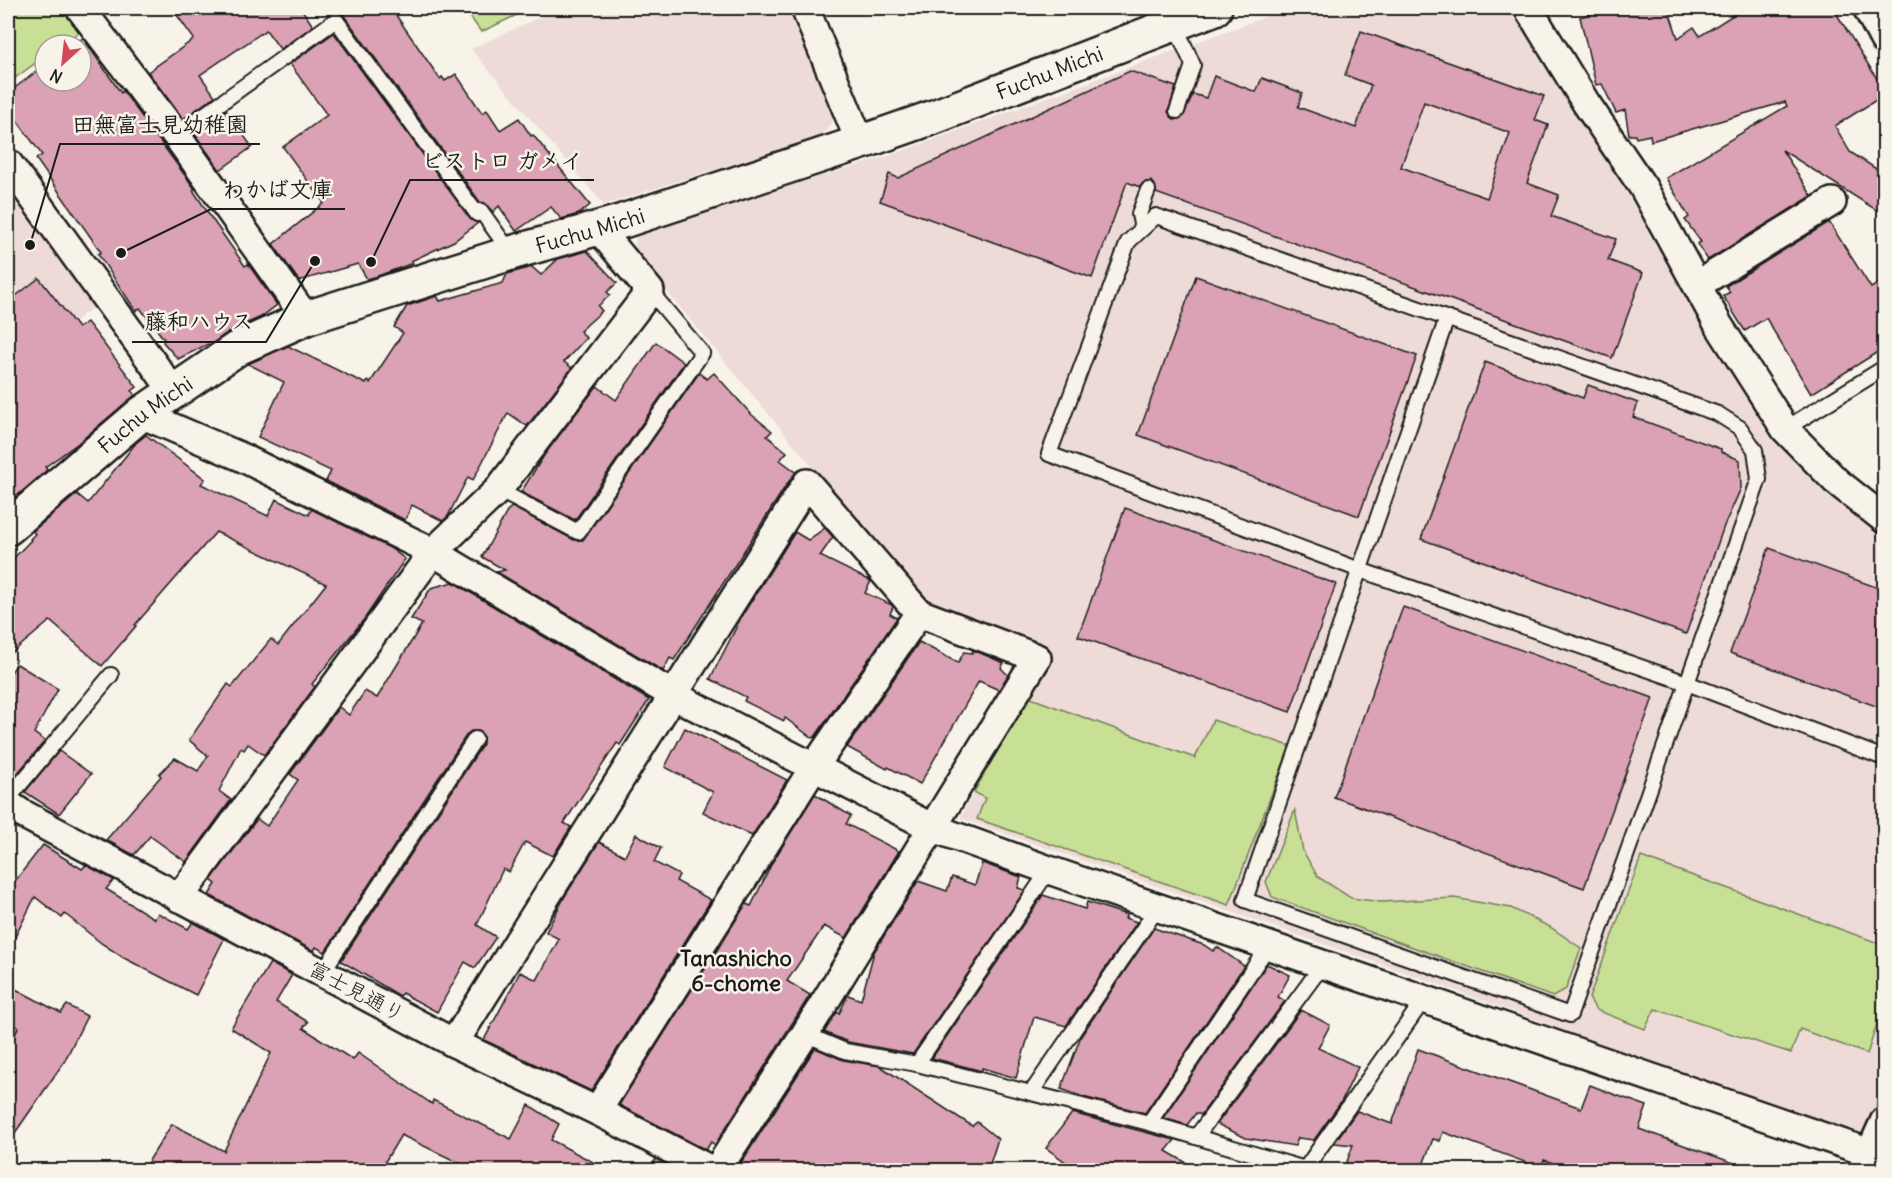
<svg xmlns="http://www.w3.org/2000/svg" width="1892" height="1178" viewBox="0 0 1892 1178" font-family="Delius,'Klee One',sans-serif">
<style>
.built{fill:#eedbd8}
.green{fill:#c8e096;stroke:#727e59;stroke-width:1.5}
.building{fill:#daa2b4;stroke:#1c1c1c;stroke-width:1.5;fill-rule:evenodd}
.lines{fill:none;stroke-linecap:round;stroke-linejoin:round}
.lane-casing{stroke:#1c1c1c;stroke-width:18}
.street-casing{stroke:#1c1c1c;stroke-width:32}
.secondary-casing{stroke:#1c1c1c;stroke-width:38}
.lane{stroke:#f7f3e8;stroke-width:14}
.street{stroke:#f7f3e8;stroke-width:27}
.secondary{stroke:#f7f3e8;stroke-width:33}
.labels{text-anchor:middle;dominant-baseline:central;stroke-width:5;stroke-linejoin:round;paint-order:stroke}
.street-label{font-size:21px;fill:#1c1c1c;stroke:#f7f3e8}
.neighbourhood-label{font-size:22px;font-weight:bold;fill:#1c1c1c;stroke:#f7f3e8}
.leader{fill:none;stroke:#1c1c1c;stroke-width:2}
.callout-dot{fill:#1c1c1c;stroke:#f7f3e8;stroke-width:2}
.callout-label{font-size:22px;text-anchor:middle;font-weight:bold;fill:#1c1c1c;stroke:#f7f3e8;stroke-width:5;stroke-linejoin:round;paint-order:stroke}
</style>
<rect width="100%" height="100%" fill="#f7f3e8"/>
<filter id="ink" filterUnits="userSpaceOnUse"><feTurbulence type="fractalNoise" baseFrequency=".0167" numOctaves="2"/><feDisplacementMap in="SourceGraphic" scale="12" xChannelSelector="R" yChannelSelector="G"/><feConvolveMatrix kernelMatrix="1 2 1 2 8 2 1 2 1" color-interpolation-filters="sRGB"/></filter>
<g filter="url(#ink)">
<g class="built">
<polygon points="559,8 789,8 837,115 823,135 604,205 471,49"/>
<polygon points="1289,8 1517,8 1713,339 1833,490 1884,533 1884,1100 1872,1128 1854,1136 1418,977 960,818 1052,652 931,610 634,252 636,232 889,156"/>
<polygon points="8,186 97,304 8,373"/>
</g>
<g class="green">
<polygon points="8,8 67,8 83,29 61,45 45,45 45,56 8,83"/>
<polygon points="464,8 515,8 519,14 481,32"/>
<polygon points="1028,697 1195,758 1213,720 1290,746 1229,905 977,819 985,798 974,792"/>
<polygon points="1295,810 1303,851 1318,877 1351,898 1381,902 1454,898 1511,908 1550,927 1581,948 1566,989 1553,997 1272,897 1266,882"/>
<polygon points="1641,857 1884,945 1884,1003 1867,1054 1800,1029 1791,1053 1655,1009 1645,1029 1596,1010 1589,998"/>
</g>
<g class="building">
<polygon points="172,8 301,8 313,26 280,49 266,30 200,75 215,96 183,119 148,72 194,39"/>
<polygon points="352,8 391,8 440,79 442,77 445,81 456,74 482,113 487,110 500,130 519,118 531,136 533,135 590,205 579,214 561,219 551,207 516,231 499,206 493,212 485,203 480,202 343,14"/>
<polygon points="1609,8 1668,8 1678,38 1694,27 1700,36 1744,8 1833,8 1884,90 1884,95 1835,126 1850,152 1884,174 1884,215 1782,150 1812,196 1708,260 1697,244 1701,242 1685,220 1689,217 1666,178 1787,106 1785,102 1651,141 1650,135 1636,138 1635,135 1629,135 1625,110 1616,113 1602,84 1596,85 1580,17"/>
<path d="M1361 31 1544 96 1535 120 1548 125 1527 183 1559 195 1551 216 1616 239 1608 260 1643 273 1612 358 1156 193 1155 185 1151 181 1143 183 1140 187 1127 182 1092 278 880 201 889 174 898 178 1130 71 1176 87 1168 112 1175 120 1183 117 1193 94 1206 98 1214 76 1256 92 1262 78 1302 93 1298 107 1356 128 1371 85 1345 75ZM1424 102 1510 133 1487 198 1401 167Z"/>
<polygon points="334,33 470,219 478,223 454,241 411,261 413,263 375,277 367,279 358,264 299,281 273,244 324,203 283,147 327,115 290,64"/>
<polygon points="83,38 121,93 123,91 195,189 193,190 210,216 245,266 248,264 277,305 261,317 230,331 210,345 208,344 178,359 163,342 164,339 140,308 136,311 98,254 101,252 36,159 42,155 8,108 8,93 45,65 45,81 81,81 81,45 73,45"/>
<polygon points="226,110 252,147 220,170 194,133"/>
<polygon points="1829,222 1871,288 1884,280 1884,348 1811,394 1766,318 1745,331 1723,296 1730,292 1726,286"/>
<polygon points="587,251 617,283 607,292 610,295 598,306 602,311 580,331 586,338 564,362 572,368 527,426 508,413 473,480 468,477 448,516 443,521 412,505 405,520 326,481 331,471 258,437 284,382 248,364 288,346 366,384 368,381 370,383 403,333 394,327 407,306 437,296 440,301 503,283 507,274 532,267 541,275 558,259"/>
<polygon points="1196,276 1417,356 1359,516 1138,435"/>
<polygon points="39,278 78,328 87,322 137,387 132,391 135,395 77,444 45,467 47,470 11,501 8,497 8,302"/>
<polygon points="656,342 684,363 575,520 521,492 545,454 597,386 616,400"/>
<polygon points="1485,362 1583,398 1588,385 1638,403 1633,417 1721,449 1721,452 1740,460 1741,488 1724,526 1686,634 1421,539"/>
<polygon points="699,373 707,379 714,373 752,415 772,431 767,436 787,452 780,460 796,472 787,484 674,660 670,658 663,671 497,572 505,570 482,557 508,510 512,507 574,540 583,540"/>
<polygon points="146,435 205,479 201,484 268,516 276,499 309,515 311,509 390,548 405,559 365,618 312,684 315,687 264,755 248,744 244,750 241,748 219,791 231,800 186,862 150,836 134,855 106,840 161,776 159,774 175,758 198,771 208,756 189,740 228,684 232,687 271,639 278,645 326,584 216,532 135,625 136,626 102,666 50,621 8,656 8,564 31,540 30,539 35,534 33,531 77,494 88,503 136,443"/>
<polygon points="1125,508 1336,584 1290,712 1078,636"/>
<polygon points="825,528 833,537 820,556 871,581 865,593 892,605 893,607 890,614 897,618 815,737 812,738 785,718 784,721 744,701 746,697 710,679 743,614 795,532 808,540"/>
<polygon points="1769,548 1884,590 1884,709 1730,653"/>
<polygon points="453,582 649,700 620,745 617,743 564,823 571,827 553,856 525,842 509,872 503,869 477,925 496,937 475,968 465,962 437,1012 402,993 400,996 341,961 483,744 483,735 479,731 471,731 467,734 325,952 316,947 314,951 209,895 216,884 211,880 257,819 267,826 298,780 290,774 339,707 349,715 365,691 377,698 422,624 411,619 431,588"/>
<polygon points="1403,607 1653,698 1584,888 1334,797"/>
<polygon points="919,642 958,663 964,652 972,653 973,650 1004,663 1001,668 1008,675 999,690 979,681 920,784 888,767 887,769 847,747"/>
<polygon points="17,664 58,689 34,733 45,741 10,782 8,780 8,676"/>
<polygon points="685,728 787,780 752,836 703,812 713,792 665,767"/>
<polygon points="59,751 91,774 59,814 25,792"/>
<polygon points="815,794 851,816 846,824 899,851 846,938 824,926 787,981 810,995 715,1145 711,1142 706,1150 619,1105 746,904 751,906 773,861"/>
<polygon points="636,834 661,848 654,862 679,875 676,881 711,900 591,1091 484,1040 520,972 537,980 559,939 546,932 565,896 599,842 625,856"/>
<polygon points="43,845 82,869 86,865 114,880 106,889 155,919 158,913 188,929 193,922 224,939 196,995 124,958 101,943 65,914 62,918 35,897 8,951 8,890"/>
<polygon points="982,863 1021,877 1018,888 1025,890 913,1054 848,1042 824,1032 837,1012 839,1014 848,995 861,1000 874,952 918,881 947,891 952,877 975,885"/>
<polygon points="1043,895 1085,909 1087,902 1127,915 1125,918 1137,922 1066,1026 1034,1017 1016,1078 982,1068 982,1071 932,1058"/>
<polygon points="1154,928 1204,945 1213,951 1217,947 1244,966 1145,1113 1083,1097 1061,1089 1081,1036"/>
<polygon points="270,963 292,975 276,1002 308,1022 303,1028 353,1060 358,1053 432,1104 433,1100 511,1139 529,1105 559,1124 551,1140 608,1170 474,1170 401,1135 380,1170 143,1170 172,1124 224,1151 271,1053 231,1028"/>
<polygon points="1267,964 1290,975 1278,997 1285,1001 1201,1115 1196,1113 1187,1125 1163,1118"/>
<polygon points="8,985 61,1013 67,1005 87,1016 64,1062 8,1143 8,1055 18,1027 8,1021"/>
<polygon points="1301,1010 1330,1025 1318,1048 1358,1067 1341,1102 1314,1140 1298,1138 1295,1146 1246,1138 1217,1124"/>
<polygon points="815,1048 843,1060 880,1066 972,1126 977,1122 998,1139 988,1170 752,1170 741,1163"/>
<polygon points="1418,1049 1581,1108 1590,1085 1613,1094 1647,1106 1639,1129 1745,1167 1745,1170 1573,1170 1544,1160 1541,1168 1443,1132 1440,1141 1433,1139 1421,1170 1344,1170 1353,1145 1334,1143 1357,1111 1392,1124"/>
<polygon points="1072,1113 1175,1140 1166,1151 1199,1170 1077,1170 1046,1148"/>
<polygon points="656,1159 678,1170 649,1170"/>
</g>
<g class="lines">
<defs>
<g id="lane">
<polyline points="1174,23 1193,65 1177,111"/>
<polyline points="176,135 336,20 477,214 481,211 511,253"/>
<polyline points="1142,229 1139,214 1148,190"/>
<polyline points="1447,318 1245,900 1570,1015 1759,479 1755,450 1740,428 1718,414 1156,216 1128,242 1049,454 1360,570 1687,683 1884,758"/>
<polyline points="1785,429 1884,368"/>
<polyline points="498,490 578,532 702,353 650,291"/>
<polyline points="8,799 111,675"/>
<polyline points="322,973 475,739"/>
<polyline points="805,1034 845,1051 917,1064 1149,1123 1305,1169 1425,998"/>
<polyline points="917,1064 1049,870"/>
<polyline points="1031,1093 1158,907"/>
<polyline points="1149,1123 1269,945"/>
<polyline points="1196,1137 1324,963"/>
</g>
<g id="street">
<polyline points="80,8 176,135 306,318"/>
<polyline points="805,8 860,142"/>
<polyline points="1528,8 1586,103 1643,187 1718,324 1785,429 1836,481 1884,519"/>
<polyline points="1867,8 1884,40"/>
<polyline points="8,163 173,391"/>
<polyline points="1697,285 1832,202"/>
<polyline points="141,414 239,456 433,552 673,695 933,828 1049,870 1870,1153"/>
<polyline points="8,804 21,813 454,1043 597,1111 711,1170"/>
<polyline points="179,898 433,552 498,490 650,291 598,228"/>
<polyline points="454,1043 807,483 919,613 1037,658 805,1034 717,1170"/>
<polyline points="597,1111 814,767 919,613"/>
<polyline points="1862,1170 1884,1122"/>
</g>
<g id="secondary">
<path id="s1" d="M8 528 141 414 238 348 306 318 511 253 623 221 871 139 934 117 1215 8"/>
</g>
</defs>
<use href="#lane" class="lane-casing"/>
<use href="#street" class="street-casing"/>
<use href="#secondary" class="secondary-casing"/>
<use href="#lane" class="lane"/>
<use href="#street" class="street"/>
<use href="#secondary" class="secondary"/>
</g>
</g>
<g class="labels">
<g class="street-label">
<text stroke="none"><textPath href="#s1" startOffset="1150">Fuchu Michi</textPath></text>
<text stroke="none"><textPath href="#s1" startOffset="664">Fuchu Michi</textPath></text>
<text stroke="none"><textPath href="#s1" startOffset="178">Fuchu Michi</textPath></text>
<text transform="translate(357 991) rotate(28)">富士見通り</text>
</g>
<g class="neighbourhood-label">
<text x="736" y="958">Tanashicho<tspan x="736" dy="25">6-chome</tspan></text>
</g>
</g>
<path class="leader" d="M30 245L60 144H260M371 262L410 180H594M121 253L211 209H345M315 261L266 342H132"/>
<g class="callout-dot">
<circle cx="30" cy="245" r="6"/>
<circle cx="371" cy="262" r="6"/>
<circle cx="121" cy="253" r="6"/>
<circle cx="315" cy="261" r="6"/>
</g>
<g class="callout-label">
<text x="160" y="132">田無富士見幼稚園</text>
<text x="502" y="168">ビストロ ガメイ</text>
<text x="278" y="197">わかば文庫</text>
<text x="199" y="329">藤和ハウス</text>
</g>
<rect width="1892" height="1178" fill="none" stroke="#f7f3e8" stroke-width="30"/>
<rect x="15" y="15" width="1862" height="1148" fill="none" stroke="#1c1c1c" stroke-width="2" filter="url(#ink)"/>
<g transform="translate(63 63) rotate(207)"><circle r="28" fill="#f7f3e8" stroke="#9f9d96" stroke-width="1.5"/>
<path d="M0-4.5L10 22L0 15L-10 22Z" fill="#d1495b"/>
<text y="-9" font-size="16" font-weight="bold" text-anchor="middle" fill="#1c1c1c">N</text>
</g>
</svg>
